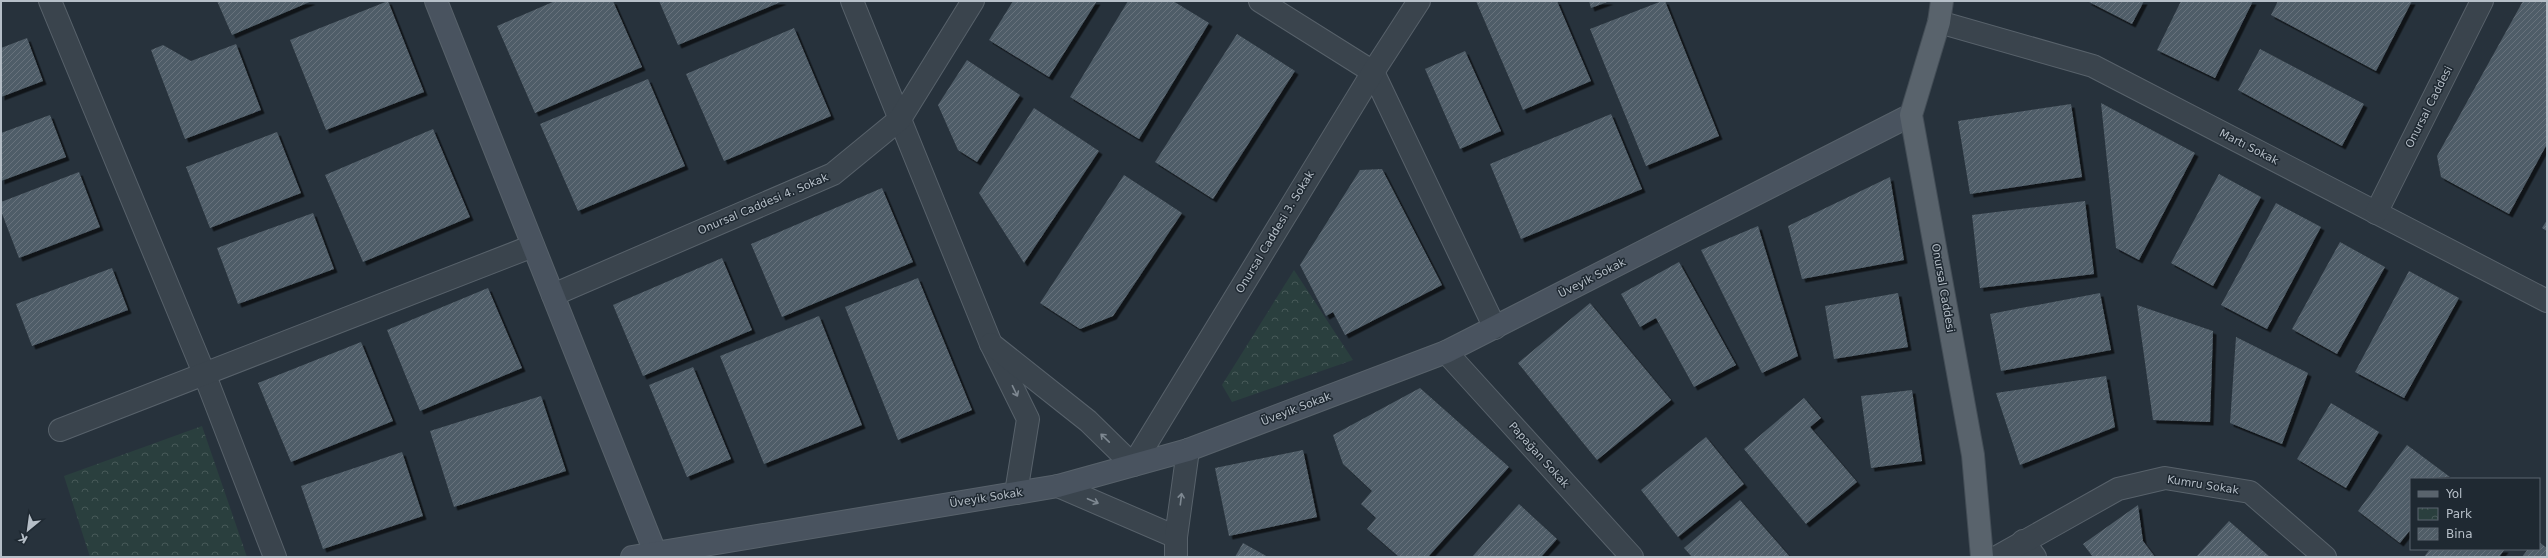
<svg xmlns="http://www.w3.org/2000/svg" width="2548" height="558" viewBox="0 0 2548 558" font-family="'DejaVu Sans',sans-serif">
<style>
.park{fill:url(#park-crowns)}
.building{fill:url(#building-hatch);filter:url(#shadow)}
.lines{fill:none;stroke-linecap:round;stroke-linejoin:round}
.street-casing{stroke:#58626b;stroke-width:24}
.secondary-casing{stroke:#58626b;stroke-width:24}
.primary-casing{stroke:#434d56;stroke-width:24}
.street{stroke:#3a444d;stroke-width:22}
.secondary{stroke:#49535f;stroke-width:22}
.primary{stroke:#59636c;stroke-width:22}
.oneway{stroke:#7e8891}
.labels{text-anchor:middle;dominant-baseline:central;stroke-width:3;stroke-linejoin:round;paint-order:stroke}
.street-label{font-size:11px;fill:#b6bfc8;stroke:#1f2932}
</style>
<defs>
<pattern id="park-crowns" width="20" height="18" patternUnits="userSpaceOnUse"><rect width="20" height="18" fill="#2a3f3e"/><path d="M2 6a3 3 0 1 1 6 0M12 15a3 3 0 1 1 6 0" fill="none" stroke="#475958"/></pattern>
<pattern id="building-hatch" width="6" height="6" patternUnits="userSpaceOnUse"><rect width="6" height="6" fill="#505d67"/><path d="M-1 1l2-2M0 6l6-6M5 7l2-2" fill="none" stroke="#67727b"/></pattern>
<filter id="shadow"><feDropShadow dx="3.5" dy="3.5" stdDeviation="0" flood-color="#0009"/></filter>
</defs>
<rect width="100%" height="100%" fill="#27323c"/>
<g class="park">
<polygon points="1294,270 1353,360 1232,402 1222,385"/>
<polygon points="202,426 247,557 90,557 64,476"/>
</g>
<g class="building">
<polygon points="217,1 312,1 232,35"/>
<polygon points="388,1 424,92 326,130 290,40"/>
<polygon points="555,1 613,1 642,67 535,113 497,26"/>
<polygon points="659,1 783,1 678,45"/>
<polygon points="1013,1 1097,1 1049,77 989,40"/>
<polygon points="1128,1 1173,1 1209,23 1139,139 1070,97"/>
<polygon points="1476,1 1557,1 1591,81 1523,110"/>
<polygon points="1589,1 1610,1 1591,8"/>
<polygon points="1662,1 1665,1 1719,136 1646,166 1590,29"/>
<polygon points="2087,1 2144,1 2132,24"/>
<polygon points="2181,1 2253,1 2215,78 2157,50"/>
<polygon points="2278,1 2412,1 2376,71 2271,15"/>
<polygon points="2523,1 2547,1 2547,144 2509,214 2441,177 2437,156"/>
<polygon points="794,28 831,116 724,161 686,74"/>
<polygon points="1237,34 1295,71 1213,199 1155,162"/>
<polygon points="27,38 43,81 1,97 1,48"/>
<polygon points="236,44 261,110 185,139 151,50 163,45 191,61"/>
<polygon points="2260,49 2364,104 2342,146 2238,90"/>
<polygon points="1465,51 1501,131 1460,149 1425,69"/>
<polygon points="967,60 1020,95 977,162 958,150 938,105"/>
<polygon points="648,79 685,166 578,211 540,124"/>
<polygon points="2101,103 2195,153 2139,260 2116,248"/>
<polygon points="2071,104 2082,177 1970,194 1958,121"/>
<polygon points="1034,108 1099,151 1024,263 979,193"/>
<polygon points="1611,114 1642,189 1521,239 1490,164"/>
<polygon points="50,115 66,157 1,181 1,133"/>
<polygon points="433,129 470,217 363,262 325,175"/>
<polygon points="277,132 301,193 210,228 186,167"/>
<polygon points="1382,169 1442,285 1345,335 1333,312 1326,316 1300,265 1360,170"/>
<polygon points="79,172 100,227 19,258 1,211 1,202"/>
<polygon points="2219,174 2261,197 2213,286 2171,263"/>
<polygon points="1124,175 1182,213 1113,316 1080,329 1040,303"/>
<polygon points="1890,177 1904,260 1802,279 1788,226"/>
<polygon points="882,188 913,262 782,317 751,244"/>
<polygon points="2085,201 2094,274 1980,288 1972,215"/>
<polygon points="2276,203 2321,227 2267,329 2221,305"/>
<polygon points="313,213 334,269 238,304 217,248"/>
<polygon points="2547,220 2547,231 2542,228"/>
<polygon points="1758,226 1798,356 1762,373 1701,250"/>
<polygon points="2340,242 2385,267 2337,354 2292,329"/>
<polygon points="722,258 752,330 643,376 613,305"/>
<polygon points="1679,262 1736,365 1694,387 1656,318 1640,327 1621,294"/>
<polygon points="112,268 128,310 32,346 16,304"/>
<polygon points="2409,271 2459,298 2404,398 2355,372"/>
<polygon points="918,278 972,410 898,440 845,307"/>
<polygon points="488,288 522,368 420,411 387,330"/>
<polygon points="1898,293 1908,347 1834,359 1825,306"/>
<polygon points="2100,293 2111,350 2001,371 1990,314"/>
<polygon points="1590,303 1671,400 1597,460 1518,363"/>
<polygon points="2137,305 2213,331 2210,422 2153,420"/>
<polygon points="819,316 862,425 764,464 720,356"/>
<polygon points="2236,337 2308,373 2282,444 2230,423"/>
<polygon points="361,342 393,421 291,462 258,383"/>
<polygon points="693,367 731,459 687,477 649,385"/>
<polygon points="2106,376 2115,427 2020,465 1996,393"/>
<polygon points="1420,388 1509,467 1428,557 1399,557 1367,529 1376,518 1361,504 1372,491 1343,464 1333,435"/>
<polygon points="1912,390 1922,461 1871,468 1861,396"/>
<polygon points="541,396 566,471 454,507 430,431"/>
<polygon points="1804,398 1821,418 1810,427 1857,482 1806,524 1744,449"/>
<polygon points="2331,403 2379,432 2346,488 2297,459"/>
<polygon points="1706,437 1744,484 1678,537 1641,490"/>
<polygon points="2407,445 2450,477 2411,479 2411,529 2400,543 2358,511"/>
<polygon points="1303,450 1317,517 1229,536 1215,468"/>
<polygon points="402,452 423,516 323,549 301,486"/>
<polygon points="1740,500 1790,557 1692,557 1684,548"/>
<polygon points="1519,504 1557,539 1541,557 1472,557"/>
<polygon points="2138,505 2143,541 2155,557 2093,557 2083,544"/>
<polygon points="2229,521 2270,557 2196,557"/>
<polygon points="2539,542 2547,548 2547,557 2522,557 2528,549 2539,549"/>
<polygon points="1243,543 1268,557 1235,557"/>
<polygon points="2430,549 2505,549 2499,557 2424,557"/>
</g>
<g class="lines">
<defs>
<g id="street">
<polyline points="50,1 204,373 275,557"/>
<polyline points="852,1 991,344 1028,419 1016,493"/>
<polyline points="1260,1 1373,72 1495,328"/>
<polyline points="1939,22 2093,66 2547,301"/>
<polyline points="2376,213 2482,1"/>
<polyline points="553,295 833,174 900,119 973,1"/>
<polyline points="991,344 1088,421 1133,465 1373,72 1419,1"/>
<polyline points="1446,352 1632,557"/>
<polyline points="60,430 533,246"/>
<polyline points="1058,486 1176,537"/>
<polyline points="2023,541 2035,557"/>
<polyline points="1176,557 1176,537 1188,450"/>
<polyline points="1997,557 2118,489 2165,478 2250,492 2325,557"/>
</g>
<g id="secondary">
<polyline points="436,1 655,552"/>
<polyline points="632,557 1058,486 1188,450 1446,352 1911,115"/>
</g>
<polyline id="primary" points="1942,1 1939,22 1911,115 1973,455 1982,557"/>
</defs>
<use href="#street" class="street-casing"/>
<use href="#secondary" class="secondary-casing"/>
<use href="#primary" class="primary-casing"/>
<use href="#street" class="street"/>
<use href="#secondary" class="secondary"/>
<use href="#primary" class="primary"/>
</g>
<defs><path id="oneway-shaft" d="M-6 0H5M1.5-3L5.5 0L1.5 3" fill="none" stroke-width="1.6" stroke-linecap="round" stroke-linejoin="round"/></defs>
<g class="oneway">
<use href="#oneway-shaft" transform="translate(1015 391) rotate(64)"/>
<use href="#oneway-shaft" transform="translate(1105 438) rotate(-136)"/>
<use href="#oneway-shaft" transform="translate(1181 499) rotate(-83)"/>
<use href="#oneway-shaft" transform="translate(1093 501) rotate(23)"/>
</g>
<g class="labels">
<g class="street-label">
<text transform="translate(2429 107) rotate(-63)">Onursal Caddesi</text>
<text transform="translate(2249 147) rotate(27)">Martı Sokak</text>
<text transform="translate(763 204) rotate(-23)">Onursal Caddesi 4. Sokak</text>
<text transform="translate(1275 232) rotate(-59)">Onursal Caddesi 3. Sokak</text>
<text transform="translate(1592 278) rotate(-27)">Üveyik Sokak</text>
<text transform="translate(1943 288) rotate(80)">Onursal Caddesi</text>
<text transform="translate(1296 409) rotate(-21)">Üveyik Sokak</text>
<text transform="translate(1539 455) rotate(48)">Papağan Sokak</text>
<text transform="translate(2203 485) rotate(9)">Kumru Sokak</text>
<text transform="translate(986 498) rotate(-9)">Üveyik Sokak</text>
</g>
</g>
<rect width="2548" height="558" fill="none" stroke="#b6bfc8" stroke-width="4"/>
<rect x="2410" y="478" width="130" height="72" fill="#1f2932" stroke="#5b656e"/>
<rect x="2418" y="491" width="20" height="6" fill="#59636c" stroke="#5b656e"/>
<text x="2446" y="498" font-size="12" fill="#b6bfc8">Yol</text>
<rect x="2418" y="508" width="20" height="12" fill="url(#park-crowns)" stroke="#5b656e"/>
<text x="2446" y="518" font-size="12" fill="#b6bfc8">Park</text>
<rect x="2418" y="528" width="20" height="12" fill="url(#building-hatch)" stroke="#5b656e"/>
<text x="2446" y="538" font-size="12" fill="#b6bfc8">Bina</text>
<g transform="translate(28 530) rotate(209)" stroke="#1f2932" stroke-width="3" paint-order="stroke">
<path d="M0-3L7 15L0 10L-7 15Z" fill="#b6bfc8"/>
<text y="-6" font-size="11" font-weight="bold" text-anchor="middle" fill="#b6bfc8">K</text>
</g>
</svg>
